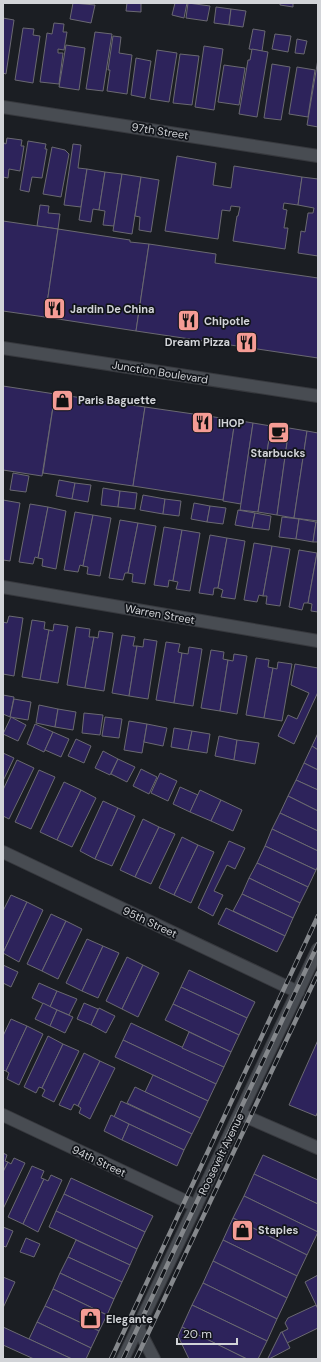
<svg xmlns="http://www.w3.org/2000/svg" width="321" height="1362" viewBox="0 0 321 1362" font-family="'DM Sans',sans-serif">
<style>
.building{fill:#2d235b;stroke:#6a6971}
.lines{fill:none;stroke-linecap:round;stroke-linejoin:round}
.street-casing{stroke:#37393e;stroke-width:14}
.secondary-casing{stroke:#37393e;stroke-width:14}
.street{stroke:#484c52;stroke-width:12}
.secondary{stroke:#484c52;stroke-width:12}
.rail-casing{stroke:#85888c;stroke-width:4.5}
.rail{stroke:#12151a;stroke-width:3;stroke-dasharray:9;stroke-linecap:butt}
.labels{text-anchor:middle;dominant-baseline:central;stroke-width:3.5;stroke-linejoin:round;paint-order:stroke}
.street-label{font-size:11px;fill:#d2d4d8;stroke:#12151a}
.poi-label{font-size:11px;font-weight:bold;fill:#d2d4d8;stroke:#12151a;text-anchor:start}
</style>
<rect width="100%" height="100%" fill="#1b1e23"/>
<g class="building">
<polygon points="73,3 95,5 91,23 70,19"/>
<polygon points="127,3 141,3 141,12 126,11"/>
<polygon points="175,3 187,3 184,18 172,15"/>
<polygon points="188,3 210,6 207,21 186,18"/>
<polygon points="280,3 293,3 293,7 280,5"/>
<polygon points="216,7 231,9 229,25 214,23"/>
<polygon points="231,9 246,11 243,27 229,25"/>
<polygon points="3,18 14,20 6,74 3,73"/>
<polygon points="54,23 64,24 63,32 67,32 64,50 58,49 58,53 63,53 59,84 40,82 47,33 52,34"/>
<polygon points="23,28 34,29 33,35 40,36 33,83 15,80"/>
<polygon points="253,29 265,31 262,51 249,49"/>
<polygon points="95,32 112,34 103,91 86,89"/>
<polygon points="275,34 291,36 288,52 272,49"/>
<polygon points="113,36 121,37 119,53 132,55 127,94 107,91 110,70 108,70"/>
<polygon points="297,39 307,41 304,54 295,53"/>
<polygon points="66,45 85,48 79,90 59,87"/>
<polygon points="204,46 223,49 214,110 195,107"/>
<polygon points="252,49 268,52 257,117 239,114 248,60 250,60"/>
<polygon points="157,50 177,53 169,102 150,99"/>
<polygon points="180,54 199,56 192,105 173,103"/>
<polygon points="136,58 151,61 145,98 131,95"/>
<polygon points="318,59 318,127 307,125"/>
<polygon points="272,64 290,67 281,120 264,118"/>
<polygon points="224,65 245,68 239,105 218,102"/>
<polygon points="297,67 315,70 308,117 289,114"/>
<polygon points="7,138 22,140 21,146 24,146 20,171 9,169 8,178 3,177 3,147 4,143 6,144"/>
<polygon points="28,141 46,144 45,149 47,149 42,178 32,177 29,192 20,190"/>
<polygon points="73,144 81,145 78,168 87,169 81,207 64,205"/>
<polygon points="52,147 65,150 69,154 61,197 43,194"/>
<polygon points="177,156 216,163 213,185 231,188 234,166 302,177 298,205 284,203 283,209 287,210 284,228 288,228 285,249 233,241 237,216 238,216 240,207 231,206 230,211 222,210 218,239 165,231"/>
<polygon points="87,169 105,172 99,210 93,209 91,222 79,220"/>
<polygon points="105,172 122,174 114,226 103,225 105,211 99,210"/>
<polygon points="122,174 141,177 132,234 113,231"/>
<polygon points="141,177 159,180 151,232 139,230 140,217 135,216"/>
<polygon points="302,177 318,179 318,256 298,253 301,231 305,232 308,213 313,213 314,208 298,205"/>
<polygon points="40,205 49,206 48,213 60,214 58,229 37,226"/>
<polygon points="3,221 58,229 45,317 3,311"/>
<polygon points="58,229 130,240 130,242 149,244 136,331 45,317"/>
<polygon points="149,244 216,254 215,263 318,278 318,358 136,331"/>
<polygon points="3,386 55,394 42,476 3,470"/>
<polygon points="55,394 145,407 133,486 43,473"/>
<polygon points="145,407 235,420 223,500 133,486"/>
<polygon points="235,420 253,423 241,504 223,501"/>
<polygon points="253,423 271,426 258,512 240,510"/>
<polygon points="271,426 289,428 277,515 258,512"/>
<polygon points="289,428 307,431 294,518 277,515"/>
<polygon points="307,431 318,433 318,521 294,518"/>
<polygon points="13,473 29,476 26,492 10,490"/>
<polygon points="59,480 75,483 72,499 56,496"/>
<polygon points="75,483 91,485 88,502 72,499"/>
<polygon points="103,488 120,491 118,507 101,505"/>
<polygon points="120,491 137,493 135,509 118,507"/>
<polygon points="143,495 165,499 163,514 140,510"/>
<polygon points="165,499 181,501 179,516 163,514"/>
<polygon points="3,500 20,503 10,561 3,560"/>
<polygon points="194,503 210,506 207,522 191,519"/>
<polygon points="30,504 48,507 38,558 35,557 33,564 19,562"/>
<polygon points="210,506 226,508 223,524 207,522"/>
<polygon points="48,507 66,511 56,569 42,566 43,559 38,558"/>
<polygon points="238,510 255,513 252,528 235,525"/>
<polygon points="75,512 93,515 83,566 80,565 78,572 64,570"/>
<polygon points="255,513 271,516 269,530 252,528"/>
<polygon points="93,515 111,518 100,576 87,574 88,567 83,566"/>
<polygon points="282,517 299,519 296,539 279,537"/>
<polygon points="299,519 316,522 313,542 296,539"/>
<polygon points="120,520 138,523 128,573 125,573 123,580 109,578"/>
<polygon points="316,522 318,522 318,542 313,542"/>
<polygon points="138,523 156,526 145,584 132,582 133,574 128,573"/>
<polygon points="164,527 182,530 173,581 169,580 168,587 154,585"/>
<polygon points="182,530 200,533 190,591 176,589 178,582 173,581"/>
<polygon points="210,535 227,538 218,588 214,588 213,595 199,593"/>
<polygon points="227,538 245,541 235,599 221,597 223,590 218,588"/>
<polygon points="254,543 272,546 263,596 259,595 257,602 244,600"/>
<polygon points="272,546 290,549 280,606 266,604 267,596 263,596"/>
<polygon points="299,550 317,553 308,603 304,603 302,610 289,607"/>
<polygon points="317,553 318,553 318,612 311,611 312,604 308,603"/>
<polygon points="9,616 23,618 14,676 3,674 3,622 7,623"/>
<polygon points="32,620 45,622 44,629 49,630 40,680 22,677"/>
<polygon points="54,624 68,626 58,683 40,680 49,630 53,631"/>
<polygon points="76,627 90,629 89,637 94,637 85,688 67,685"/>
<polygon points="99,631 113,633 104,691 85,688 94,637 98,638"/>
<polygon points="122,635 135,637 133,646 137,646 129,696 112,693"/>
<polygon points="144,639 157,641 148,699 129,696 137,646 143,647"/>
<polygon points="166,642 180,644 178,652 182,653 174,703 156,700"/>
<polygon points="189,647 202,649 193,706 174,703 182,653 188,654"/>
<polygon points="211,650 224,652 223,659 228,660 220,711 201,708"/>
<polygon points="234,654 247,656 237,714 220,711 228,660 233,661"/>
<polygon points="256,658 269,660 268,667 273,668 264,718 246,715"/>
<polygon points="278,662 292,664 282,721 264,718 273,668 277,669"/>
<polygon points="295,664 318,668 318,692 294,744 278,736 288,715 297,719 309,693 291,685"/>
<polygon points="3,695 14,697 10,717 3,714"/>
<polygon points="14,699 31,702 28,720 10,717"/>
<polygon points="39,705 58,709 55,727 36,723"/>
<polygon points="58,709 76,712 73,730 55,727"/>
<polygon points="84,713 103,715 100,735 82,733"/>
<polygon points="11,717 26,725 18,741 3,734"/>
<polygon points="105,717 122,719 119,738 102,736"/>
<polygon points="129,721 147,724 142,753 124,750"/>
<polygon points="35,724 53,732 44,752 27,744"/>
<polygon points="147,724 167,728 163,746 144,742"/>
<polygon points="174,728 192,731 188,750 171,747"/>
<polygon points="192,731 210,734 207,753 188,750"/>
<polygon points="53,732 69,739 61,757 45,750"/>
<polygon points="318,733 318,750 312,746"/>
<polygon points="219,736 237,740 234,760 215,756"/>
<polygon points="76,739 91,746 84,763 68,756"/>
<polygon points="237,740 259,743 255,764 234,760"/>
<polygon points="312,746 318,750 318,770 304,763"/>
<polygon points="103,751 118,759 110,775 95,768"/>
<polygon points="3,753 14,758 3,781"/>
<polygon points="118,759 135,767 127,782 111,774"/>
<polygon points="17,760 34,768 9,819 3,816 3,790"/>
<polygon points="304,763 318,770 318,790 296,780"/>
<polygon points="141,769 157,777 149,794 133,786"/>
<polygon points="39,770 55,777 31,829 15,822"/>
<polygon points="160,773 177,781 168,801 151,793"/>
<polygon points="296,780 318,790 318,811 288,796"/>
<polygon points="64,782 81,790 57,840 40,832"/>
<polygon points="180,787 198,795 190,812 173,804"/>
<polygon points="81,790 96,798 72,847 57,840"/>
<polygon points="200,790 221,800 211,821 190,812"/>
<polygon points="288,796 318,811 318,831 280,813"/>
<polygon points="221,800 242,810 233,831 211,821"/>
<polygon points="103,801 118,808 95,859 80,851"/>
<polygon points="118,808 135,816 112,866 95,859"/>
<polygon points="280,813 318,831 318,851 272,829"/>
<polygon points="143,819 159,827 135,877 120,870"/>
<polygon points="159,827 175,834 151,884 135,877"/>
<polygon points="272,829 318,851 318,866 316,870 265,846"/>
<polygon points="182,837 198,845 174,895 159,888"/>
<polygon points="229,841 245,848 235,869 227,865 214,891 223,895 213,916 198,908"/>
<polygon points="198,845 214,852 191,903 174,895"/>
<polygon points="265,846 316,870 308,887 257,863"/>
<polygon points="257,863 308,887 300,903 249,878"/>
<polygon points="249,878 300,903 293,918 242,894"/>
<polygon points="242,894 293,918 285,936 233,911"/>
<polygon points="11,895 27,902 3,953 3,911"/>
<polygon points="27,902 43,910 19,962 3,953"/>
<polygon points="226,908 285,936 277,952 218,924"/>
<polygon points="51,914 66,921 42,971 27,964"/>
<polygon points="66,921 82,929 58,979 42,971"/>
<polygon points="87,939 103,946 82,991 66,983"/>
<polygon points="103,946 119,953 98,998 82,991"/>
<polygon points="127,957 143,965 122,1009 106,1001"/>
<polygon points="3,965 18,972 11,987 3,983"/>
<polygon points="143,965 159,973 138,1017 122,1009"/>
<polygon points="189,970 255,1002 247,1018 181,987"/>
<polygon points="39,983 57,991 50,1007 32,998"/>
<polygon points="181,987 247,1018 239,1035 173,1004"/>
<polygon points="57,991 77,999 69,1015 50,1007"/>
<polygon points="43,1003 57,1010 50,1026 35,1019"/>
<polygon points="84,1003 98,1009 91,1025 77,1019"/>
<polygon points="173,1004 239,1035 231,1052 165,1020"/>
<polygon points="99,1008 115,1016 106,1033 91,1025"/>
<polygon points="57,1010 73,1017 65,1033 50,1026"/>
<polygon points="11,1019 27,1026 6,1071 3,1070 3,1036"/>
<polygon points="131,1023 224,1067 216,1084 123,1040"/>
<polygon points="27,1026 43,1034 19,1085 7,1079 9,1073 6,1071"/>
<polygon points="189,1032 231,1052 224,1067 182,1048"/>
<polygon points="48,1036 63,1044 42,1088 39,1087 36,1093 24,1087"/>
<polygon points="123,1040 216,1084 208,1101 115,1057"/>
<polygon points="318,1040 318,1111 316,1116 289,1105"/>
<polygon points="63,1044 79,1051 54,1102 42,1096 45,1090 42,1088"/>
<polygon points="84,1053 100,1061 78,1106 74,1104 71,1110 59,1105"/>
<polygon points="100,1061 115,1068 90,1119 79,1113 81,1108 78,1106"/>
<polygon points="153,1075 208,1101 200,1118 145,1092"/>
<polygon points="135,1087 200,1118 192,1134 127,1103"/>
<polygon points="121,1101 192,1134 184,1150 114,1117"/>
<polygon points="111,1115 129,1124 122,1140 104,1131"/>
<polygon points="129,1124 184,1150 177,1166 122,1140"/>
<polygon points="3,1153 7,1155 5,1161 8,1162 3,1172"/>
<polygon points="263,1155 318,1180 318,1204 254,1174"/>
<polygon points="14,1158 25,1163 3,1209 3,1172 8,1162 11,1164"/>
<polygon points="32,1166 44,1171 41,1178 44,1179 23,1224 8,1217"/>
<polygon points="254,1174 318,1204 318,1232 244,1196"/>
<polygon points="51,1175 62,1180 38,1232 23,1224 44,1179 48,1181"/>
<polygon points="71,1178 153,1216 145,1232 64,1194"/>
<polygon points="64,1194 145,1232 137,1249 56,1211"/>
<polygon points="244,1196 318,1232 307,1255 233,1218"/>
<polygon points="56,1211 137,1249 130,1265 49,1227"/>
<polygon points="233,1218 307,1255 297,1276 223,1240"/>
<polygon points="3,1227 13,1231 6,1247 3,1246"/>
<polygon points="26,1238 40,1244 34,1257 20,1252"/>
<polygon points="76,1240 130,1265 122,1282 68,1257"/>
<polygon points="223,1240 297,1276 287,1298 213,1261"/>
<polygon points="68,1257 122,1282 114,1299 60,1273"/>
<polygon points="213,1261 287,1298 277,1319 203,1283"/>
<polygon points="60,1273 114,1299 107,1315 53,1289"/>
<polygon points="318,1275 318,1309 305,1282"/>
<polygon points="3,1277 15,1282 3,1308"/>
<polygon points="203,1283 277,1319 267,1341 192,1305"/>
<polygon points="53,1289 107,1315 99,1331 45,1306"/>
<polygon points="192,1305 267,1341 258,1359 247,1359 182,1327"/>
<polygon points="316,1305 318,1309 318,1328 287,1343 282,1332 288,1329 285,1323 288,1318"/>
<polygon points="45,1306 99,1331 91,1348 37,1322"/>
<polygon points="37,1322 91,1348 86,1359 72,1359 29,1339"/>
<polygon points="3,1327 29,1339 72,1359 34,1359 3,1345"/>
<polygon points="182,1327 247,1359 189,1359 178,1336"/>
<polygon points="281,1332 282,1332 290,1348 269,1359 268,1358"/>
</g>
<g class="lines">
<defs>
<g id="street">
<polyline points="3,107 318,156"/>
<polyline points="3,587 318,641"/>
<polyline points="3,852 298,992"/>
<polyline points="240,1114 318,1148"/>
<polyline points="3,1115 196,1206"/>
<polyline points="138,1328 154,1359"/>
</g>
<g id="secondary">
<polyline points="3,348 318,396"/>
<polyline points="123,1359 318,949"/>
</g>
</defs>
<use href="#street" class="street-casing"/>
<use href="#secondary" class="secondary-casing"/>
<use href="#street" class="street"/>
<use href="#secondary" class="secondary"/>
<defs>
<g id="rail">
<polyline points="111,1359 318,916"/>
<polyline points="123,1359 318,944"/>
<polyline points="136,1359 318,973"/>
</g>
</defs>
<use href="#rail" class="rail-casing"/>
<use href="#rail" class="rail"/>
</g>
<defs>
<symbol id="restaurant-square" viewBox="-11 -11 22 22"><rect x="-9" y="-9" width="18" height="18" rx="4" fill="#f59c95" stroke="#12151a"/><path d="M-5-6h1v4h1v-4h1v4h1v-4h1v5L-1.5 .5V6h-2V.5L-5-1ZM5-6V6H3V1.5H1.5Q1.5-4 5-6Z" fill="#111"/></symbol>
<symbol id="shop-square" viewBox="-11 -11 22 22"><rect x="-9" y="-9" width="18" height="18" rx="4" fill="#f59c95" stroke="#12151a"/><path d="M-5-2.5h2.3a2.7 3.5 0 0 1 5.4 0H5L5.5 6h-11ZM-1.5-2.5h3a1.5 2.3 0 0 0-3 0Z" fill="#111"/></symbol>
<symbol id="cafe-square" viewBox="-11 -11 22 22"><rect x="-9" y="-9" width="18" height="18" rx="4" fill="#f59c95" stroke="#12151a"/><path d="M-5.5-4.5H6V0H3Q3 3.5 0 3.5H-2.5Q-5.5 3.5-5.5 0ZM3-3.2v2h1.7v-2ZM-6 4.5H4V6H-6Z" fill="#111"/></symbol>
</defs>
<g fill-rule="evenodd">
<use href="#restaurant-square" x="42" y="296" width="25" height="25"/>
<use href="#restaurant-square" x="176" y="308" width="25" height="25"/>
<use href="#restaurant-square" x="234" y="330" width="25" height="25"/>
<use href="#shop-square" x="50" y="388" width="25" height="25"/>
<use href="#restaurant-square" x="190" y="410" width="25" height="25"/>
<use href="#cafe-square" x="266" y="420" width="25" height="25"/>
<use href="#shop-square" x="230" y="1218" width="25" height="25"/>
<use href="#shop-square" x="78" y="1306" width="25" height="25"/>
</g>
<g class="labels">
<g class="street-label">
<text transform="translate(160 131) rotate(9)">97th Street</text>
<text transform="translate(160 372) rotate(9)">Junction Boulevard</text>
<text transform="translate(160 614) rotate(10)">Warren Street</text>
<text transform="translate(150 922) rotate(25)">95th Street</text>
<text transform="translate(221 1154) rotate(-64)">Roosevelt Avenue</text>
<text transform="translate(99 1161) rotate(25)">94th Street</text>
</g>
<g class="poi-label">
<text x="70" y="309">Jardin De China</text>
<text x="204" y="321">Chipotle</text>
<text x="230" y="342" text-anchor="end">Dream Pizza</text>
<text x="78" y="400">Paris Baguette</text>
<text x="218" y="423">IHOP</text>
<text x="278" y="453" text-anchor="middle">Starbucks</text>
<text x="258" y="1230">Staples</text>
<text x="106" y="1319">Elegante</text>
</g>
</g>
<rect width="321" height="1362" fill="none" stroke="#d2d4d8" stroke-width="8"/>
<path d="M177 1338v6h60v-6" fill="none" stroke="#d2d4d8" stroke-width="2"/>
<text x="183" y="1338" font-size="12" fill="#d2d4d8" stroke="#12151a" stroke-width="3" paint-order="stroke">20 m</text>
</svg>
